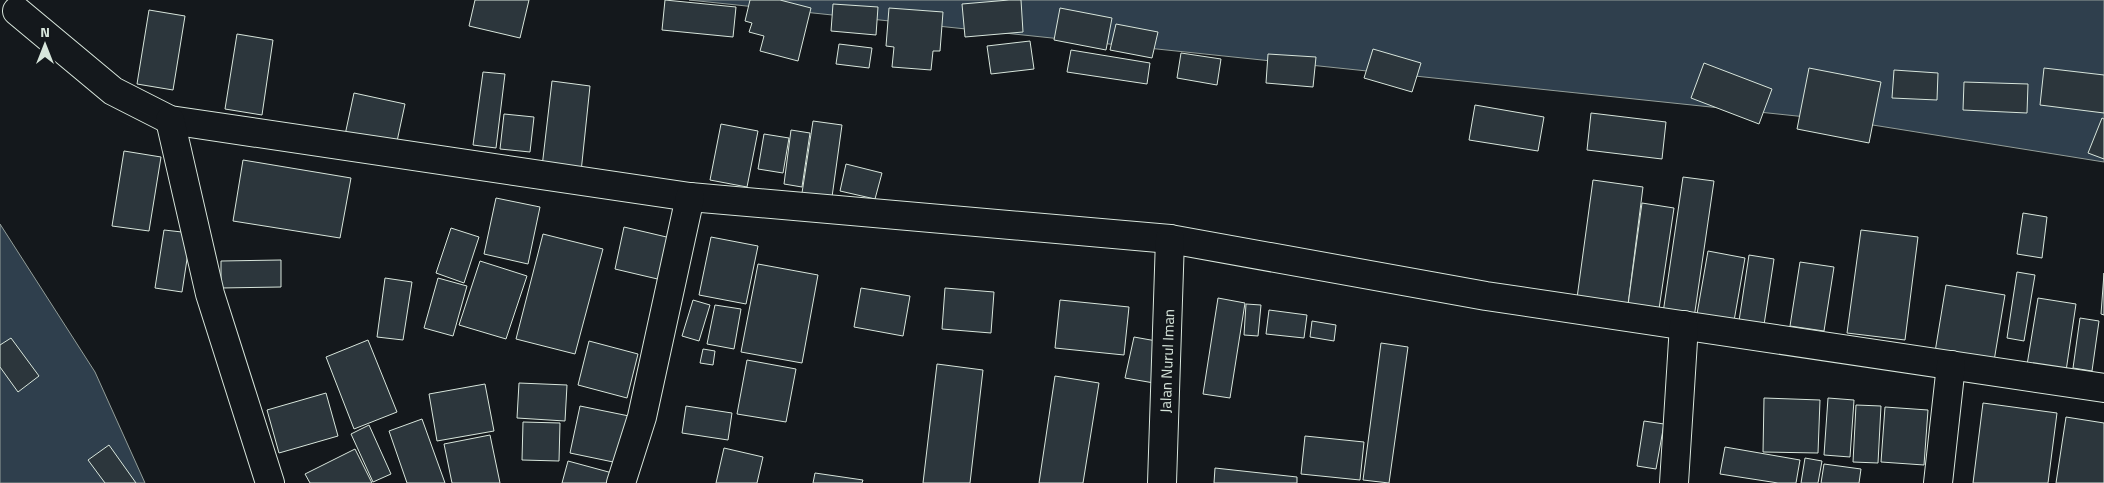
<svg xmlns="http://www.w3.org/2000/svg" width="2104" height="483" viewBox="0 0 2104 483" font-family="'Titillium Web',sans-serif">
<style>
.water{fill:#2f3f4d;stroke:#939e99}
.building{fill:#2c363c;stroke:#d8e6dc}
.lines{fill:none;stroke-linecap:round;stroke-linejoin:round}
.minor-casing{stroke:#d8e6dc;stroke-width:30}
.minor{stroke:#14181c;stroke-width:28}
.labels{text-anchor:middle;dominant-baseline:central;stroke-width:4;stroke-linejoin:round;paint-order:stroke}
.street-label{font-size:15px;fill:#d8e6dc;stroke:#14181c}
</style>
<rect width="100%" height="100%" fill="#14181c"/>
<g class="water">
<polygon points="689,0 2104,0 2104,162 1854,122"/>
<polygon points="0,224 95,372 145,483 0,483"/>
</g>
<g class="building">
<polygon points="475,0 529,0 520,38 469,26"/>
<polygon points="665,0 736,7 733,37 662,30"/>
<polygon points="750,0 780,0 811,8 798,61 760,51 764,36 749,32 752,23 745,21"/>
<polygon points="1009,0 1021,0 1023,32 965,37 962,4"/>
<polygon points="833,4 878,7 876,35 831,31"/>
<polygon points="889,8 943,12 940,51 933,51 931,70 892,67 894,47 886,46"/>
<polygon points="1060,8 1112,18 1106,50 1054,40"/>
<polygon points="149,10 185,16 173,90 137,84"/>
<polygon points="1116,24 1158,32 1152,58 1110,50"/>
<polygon points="237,34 273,40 262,115 225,109"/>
<polygon points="1030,41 1034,69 991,74 987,46"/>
<polygon points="839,44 872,48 869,68 836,64"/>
<polygon points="1373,49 1421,63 1412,92 1364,78"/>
<polygon points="1071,50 1150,63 1147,84 1067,72"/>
<polygon points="1181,53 1221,59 1217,85 1177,78"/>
<polygon points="1268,54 1316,57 1313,87 1266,83"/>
<polygon points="1704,63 1772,89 1759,124 1691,98"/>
<polygon points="1809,68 1881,82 1869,143 1797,129"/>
<polygon points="2044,68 2104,75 2104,113 2040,105"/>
<polygon points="1894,70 1938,73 1937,100 1892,98"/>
<polygon points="483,72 505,74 496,148 473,145"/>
<polygon points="552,81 590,86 581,172 542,167"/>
<polygon points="1964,82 2028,84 2027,113 1963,110"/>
<polygon points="354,93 405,104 396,146 345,135"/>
<polygon points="1475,105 1544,117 1538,151 1469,140"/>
<polygon points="1591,113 1666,122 1662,159 1587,150"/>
<polygon points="504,114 534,117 530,152 500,149"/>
<polygon points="2102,118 2104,119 2104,159 2088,153"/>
<polygon points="813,121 842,125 832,197 802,193"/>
<polygon points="721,124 758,131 747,187 710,180"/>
<polygon points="791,130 810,133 802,187 784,184"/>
<polygon points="764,134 789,138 783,173 758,169"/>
<polygon points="124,151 161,157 149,231 112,226"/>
<polygon points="243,160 351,178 340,238 233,221"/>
<polygon points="846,164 882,173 875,199 840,191"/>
<polygon points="1683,177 1714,181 1694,318 1663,313"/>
<polygon points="1593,180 1643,187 1628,305 1577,298"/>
<polygon points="496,198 540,207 528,264 484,254"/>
<polygon points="1642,203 1674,208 1659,309 1628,305"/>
<polygon points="2023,213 2047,217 2042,258 2017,254"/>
<polygon points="624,227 675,239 666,281 615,269"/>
<polygon points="451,228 479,237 464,283 436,273"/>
<polygon points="164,230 191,233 182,292 155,288"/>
<polygon points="1861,230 1918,237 1905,340 1847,333"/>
<polygon points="543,234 603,249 575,354 516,339"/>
<polygon points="711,237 758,246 746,304 699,295"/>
<polygon points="1708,251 1745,258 1734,321 1697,314"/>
<polygon points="1749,255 1774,259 1764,325 1739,321"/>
<polygon points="281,260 281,287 221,288 221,261"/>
<polygon points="480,261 527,276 506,339 459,325"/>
<polygon points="1800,262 1834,267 1824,331 1790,326"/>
<polygon points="758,264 818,275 802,363 741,352"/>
<polygon points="2017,272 2035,275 2024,341 2007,338"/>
<polygon points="2104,273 2104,315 2101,314"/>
<polygon points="385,278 412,282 403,340 377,337"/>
<polygon points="438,278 467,286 453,336 424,328"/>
<polygon points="1946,285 2005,295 1994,361 1935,352"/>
<polygon points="861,288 910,296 903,336 854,327"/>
<polygon points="945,288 994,292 991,333 942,329"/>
<polygon points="1218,298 1245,303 1230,398 1203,394"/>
<polygon points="2038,298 2076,304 2066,371 2027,365"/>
<polygon points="693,300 710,305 699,341 682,336"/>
<polygon points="1060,300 1129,307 1124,355 1055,348"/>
<polygon points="1246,304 1261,305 1258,336 1244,335"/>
<polygon points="715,305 741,309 734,349 707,344"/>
<polygon points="1269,310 1307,315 1304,338 1266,334"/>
<polygon points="2080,318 2099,321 2092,371 2073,368"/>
<polygon points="1312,321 1336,325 1334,341 1310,337"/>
<polygon points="1134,337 1162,342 1154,383 1125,378"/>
<polygon points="11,338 39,376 18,392 0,367 0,345"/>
<polygon points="368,340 397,412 354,429 326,357"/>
<polygon points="589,341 638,354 627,398 578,385"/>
<polygon points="1381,343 1408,347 1389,483 1363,480"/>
<polygon points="703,349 715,351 713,365 700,363"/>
<polygon points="747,360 796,369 786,422 737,414"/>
<polygon points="937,364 983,370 970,483 923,483"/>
<polygon points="1055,376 1099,383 1083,483 1039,483"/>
<polygon points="519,383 567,385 565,421 517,418"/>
<polygon points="485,384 494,431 437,441 429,394"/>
<polygon points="326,393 338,436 279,453 267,410"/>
<polygon points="1764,398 1820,400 1818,453 1763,452"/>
<polygon points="1828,398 1854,400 1850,457 1824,455"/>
<polygon points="1983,403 2057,413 2048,483 1973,483"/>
<polygon points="1856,405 1881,406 1878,463 1853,462"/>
<polygon points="580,406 629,416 618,463 570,453"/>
<polygon points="686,406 732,413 728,440 682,433"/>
<polygon points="1885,407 1928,410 1924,465 1881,462"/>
<polygon points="2066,417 2104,423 2104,483 2056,483"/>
<polygon points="422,419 445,483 407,483 389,431"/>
<polygon points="1644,421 1664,424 1656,469 1637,466"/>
<polygon points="523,422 560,423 559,461 522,460"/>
<polygon points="369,425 391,474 373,482 351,434"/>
<polygon points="490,435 500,483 452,483 444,444"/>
<polygon points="1305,436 1364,442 1360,480 1301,474"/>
<polygon points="109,445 136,483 105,483 88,460"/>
<polygon points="1725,447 1800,460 1796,483 1778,483 1720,474"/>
<polygon points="724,448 763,457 757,483 716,483"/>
<polygon points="355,449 372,483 310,483 305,474"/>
<polygon points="1805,458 1822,461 1818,483 1801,483"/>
<polygon points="568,461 616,474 614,483 562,483"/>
<polygon points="1824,464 1861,469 1859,483 1821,483"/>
<polygon points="1215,468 1297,477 1297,483 1214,483"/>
<polygon points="815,473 863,480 862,483 813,483"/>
</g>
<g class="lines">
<defs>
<g id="minor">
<polyline points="17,11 113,91 170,120 690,197 1170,239 1486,296 2104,388"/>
<polyline points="170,120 210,294 270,483"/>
<polyline points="621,483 642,417 690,197"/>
<polyline points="1162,483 1170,239"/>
<polyline points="1674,483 1684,325"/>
<polyline points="1938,483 1951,365"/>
</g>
</defs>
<use href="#minor" class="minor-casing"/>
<use href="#minor" class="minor"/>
</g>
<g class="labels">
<g class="street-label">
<text transform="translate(1167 361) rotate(-88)">Jalan Nurul Iman</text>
</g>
</g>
<g transform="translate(45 45)" stroke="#14181c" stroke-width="4" paint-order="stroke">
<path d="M0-4L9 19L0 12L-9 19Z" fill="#d8e6dc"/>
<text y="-8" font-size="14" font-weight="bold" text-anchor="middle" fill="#d8e6dc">N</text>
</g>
</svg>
